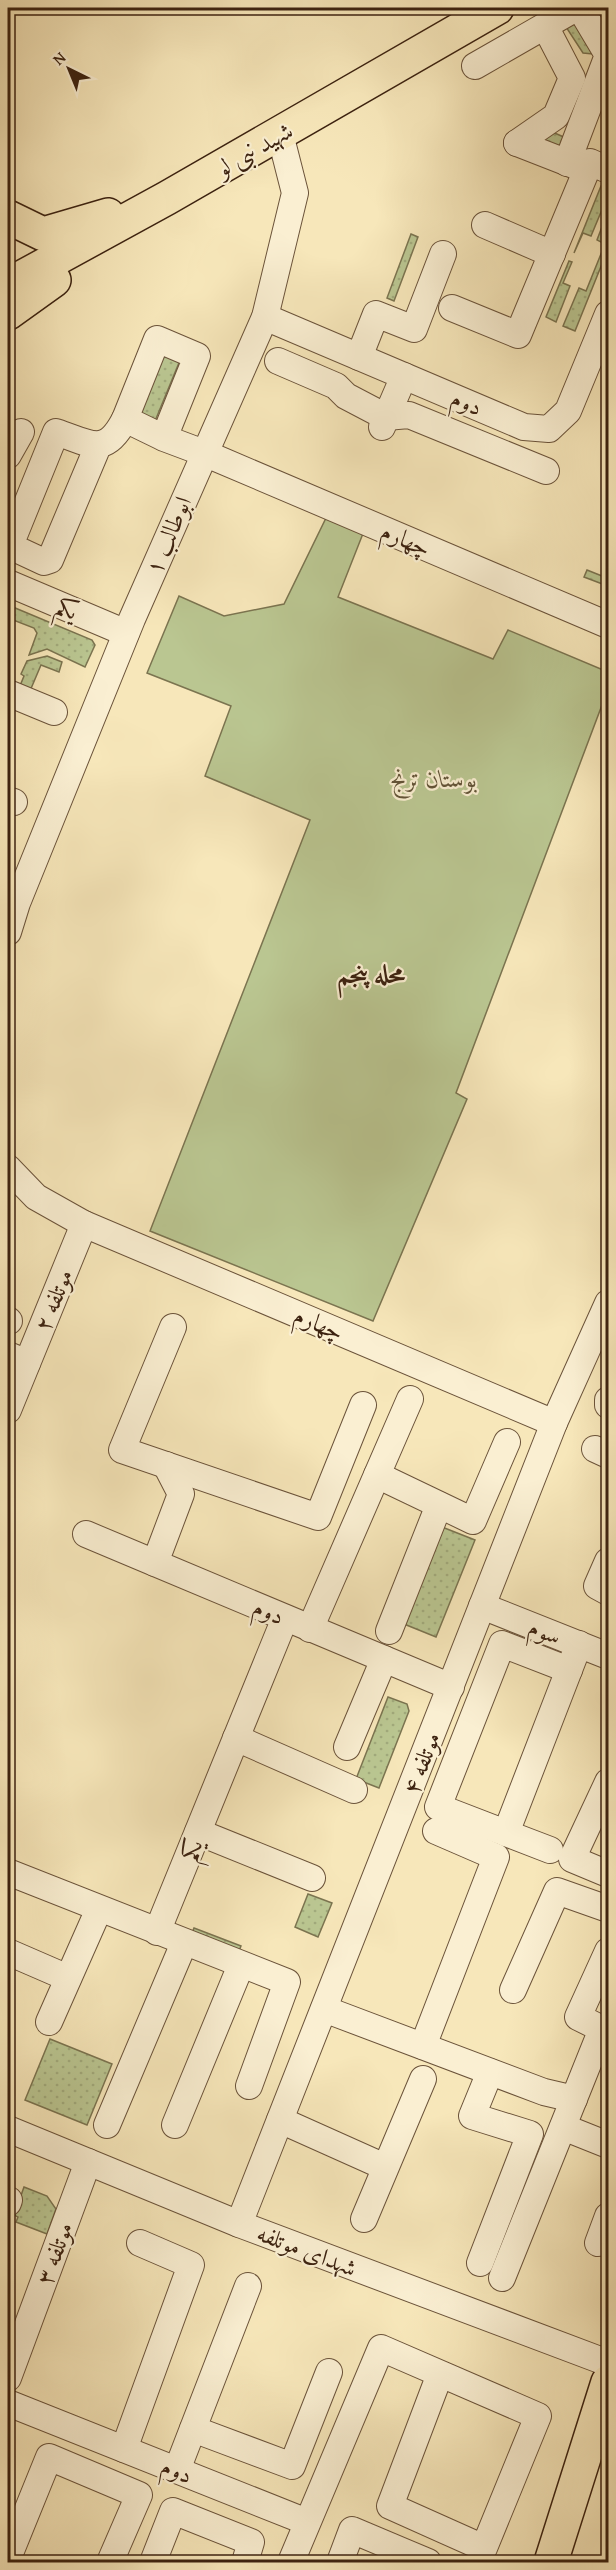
<svg xmlns="http://www.w3.org/2000/svg" width="616" height="2570" viewBox="0 0 616 2570" font-family="'Gentium Book Plus',Amiri,serif">
<style>
.grass{fill:url(#grass-dots);stroke:#7b7450;stroke-width:1.5}
.park{fill:#bac691;stroke:#7b7450;stroke-width:1.5}
.lines{fill:none;stroke-linecap:round;stroke-linejoin:round}
.minor-casing{stroke:#6b533a;stroke-width:28}
.major-casing{stroke:#3c2210;stroke-width:36}
.minor{stroke:#faefd2;stroke-width:26}
.major{stroke:#f7e7ba;stroke-width:33}
.labels{text-anchor:middle;dominant-baseline:central;stroke-width:4.5;stroke-linejoin:round;paint-order:stroke}
.street-label{font-size:24px;fill:#3c2210;stroke:#faefd2}
.park-label{font-size:24px;font-style:italic;fill:#625337;stroke:#faefd2}
.neighbourhood-label{font-size:26px;font-weight:bold;fill:#3c2210;stroke:#faefd2}
</style>
<defs>
<pattern id="grass-dots" width="8" height="8" patternUnits="userSpaceOnUse" patternTransform="scale(1.5)"><rect width="8" height="8" fill="#bac691"/><path d="M2 2h.1M6 6h.1" fill="none" stroke="#a1aa7c" stroke-width="1.8" stroke-linecap="round"/></pattern>
</defs>
<rect width="100%" height="100%" fill="#f7e7ba"/>
<filter id="stains"><feTurbulence type="fractalNoise" baseFrequency=".00333" numOctaves="4"/><feColorMatrix values="0 0 0 0 .2 0 0 0 0 .09 0 0 0 0 .02 0 0 0 .5 -.17"/></filter>
<radialGradient id="worn" r=".72"><stop offset=".6" stop-color="#630" stop-opacity="0"/><stop offset="1" stop-color="#630" stop-opacity=".3"/></radialGradient>
<g class="grass">
<polygon points="575,19 596,51 593,54 583,53 566,27"/>
<polygon points="550,131 566,138 561,151 532,138"/>
<polygon points="607,181 608,201 606,200 591,236 583,233 574,253 601,186"/>
<polygon points="608,211 608,249 575,331 563,326 579,288 586,291 605,244 597,240"/>
<polygon points="411,234 418,237 394,301 387,298"/>
<polygon points="569,261 572,262 563,283 570,286 556,322 546,317"/>
<polygon points="165,345 183,353 153,426 139,413"/>
<polygon points="587,570 607,578 605,585 584,577"/>
<polygon points="8,605 92,640 95,645 85,667 47,649 29,655 37,633 34,628 8,618"/>
<polygon points="47,656 62,662 59,672 41,665 27,698 17,693 24,676 21,674 27,661"/>
<polygon points="442,1527 475,1540 436,1637 404,1624"/>
<polygon points="388,1697 407,1704 409,1711 379,1788 356,1779"/>
<polygon points="308,1894 332,1903 318,1937 295,1927"/>
<polygon points="194,1928 241,1946 237,1956 190,1938"/>
<polygon points="50,2039 112,2064 87,2125 25,2100"/>
<polygon points="24,2187 47,2196 56,2209 47,2234 16,2222 18,2217 14,2215"/>
</g>
<polygon class="park" points="327,516 364,531 338,597 493,659 508,630 608,672 608,689 456,1093 467,1099 373,1321 150,1231 310,820 205,776 231,706 147,673 179,596 224,616 284,604"/>
<g class="lines">
<defs>
<g id="minor">
<polyline points="475,66 576,8"/>
<polyline points="517,143 556,116 572,78 545,26"/>
<polyline points="517,143 581,168"/>
<polyline points="567,163 608,55 580,8"/>
<polyline points="485,225 552,254"/>
<polyline points="452,308 518,335 590,162 608,170"/>
<polyline points="265,317 524,427 549,429 568,411 608,314"/>
<polyline points="359,357 376,314 414,329 443,254"/>
<polyline points="278,361 336,386 346,396 386,417 409,415 546,471"/>
<polyline points="382,427 404,376"/>
<polyline points="164,438 197,356 157,339 125,419 160,436 164,438 204,453 608,625"/>
<path d="M98 446 50 560 44 562 14 548 11 543 56 432C90 443 105 458 125 419"/>
<polyline points="8,455 21,432"/>
<polyline points="8,583 126,633"/>
<polyline points="8,693 54,712"/>
<polyline points="8,800 14,802"/>
<polyline points="8,932 17,903 132,619 265,317 295,193 280,134"/>
<polyline points="8,1168 36,1197 84,1224 554,1423"/>
<polyline points="8,1320 9,1321"/>
<polyline points="173,1327 122,1450 318,1517 363,1405"/>
<polyline points="8,1355 27,1363"/>
<polyline points="608,1400 608,1405"/>
<polyline points="8,1410 84,1224"/>
<polyline points="595,1449 608,1455"/>
<polyline points="166,1465 181,1494 155,1563 451,1687"/>
<polyline points="377,1475 473,1521 507,1442"/>
<polyline points="86,1534 155,1563"/>
<polyline points="608,1561 597,1586 608,1592"/>
<polyline points="482,1606 608,1656"/>
<polyline points="310,1629 410,1399"/>
<polyline points="389,1631 439,1505"/>
<polyline points="236,1738 354,1790"/>
<polyline points="347,1747 384,1659"/>
<polyline points="608,1782 572,1859 608,1874"/>
<polyline points="198,1832 312,1878"/>
<polyline points="506,1833 579,1644"/>
<polyline points="550,1850 438,1807 502,1644 569,1670"/>
<polyline points="8,1872 287,1982 249,2086"/>
<polyline points="157,1932 285,1618"/>
<polyline points="8,1952 68,1978"/>
<polyline points="513,1990 557,1891 608,1909"/>
<polyline points="324,2009 544,2092 574,2099"/>
<polyline points="49,2022 99,1909"/>
<polyline points="423,2046 496,1857 436,1831"/>
<polyline points="280,2120 385,2167"/>
<polyline points="107,2125 184,1943"/>
<polyline points="175,2125 241,1965"/>
<polyline points="563,2127 608,2145"/>
<polyline points="8,2129 239,2224 608,2363"/>
<polyline points="8,2203 9,2200"/>
<polyline points="364,2219 423,2079"/>
<polyline points="239,2224 554,1423 608,1303"/>
<polyline points="598,2243 608,2216"/>
<polyline points="480,2263 530,2134 472,2116 490,2072"/>
<polyline points="502,2278 602,2029 578,2017 608,1951"/>
<polyline points="8,2378 88,2162"/>
<polyline points="8,2403 307,2522"/>
<polyline points="193,2429 292,2466 329,2372"/>
<polyline points="124,2449 191,2265 140,2243"/>
<polyline points="177,2470 248,2286"/>
<polyline points="8,2558 49,2457 139,2495 110,2562"/>
<polyline points="153,2562 173,2511 251,2542 245,2562"/>
<polyline points="291,2562 381,2348 538,2416 484,2548 390,2506 440,2374"/>
<polyline points="340,2562 352,2530 428,2562"/>
</g>
<g id="major">
<polyline points="8,217 43,234 108,215"/>
<polyline points="8,285 167,198 497,8"/>
<polyline points="8,313 54,280"/>
<polyline points="551,2562 608,2382"/>
</g>
</defs>
<use href="#minor" class="minor-casing"/>
<use href="#major" class="major-casing"/>
<use href="#minor" class="minor"/>
<use href="#major" class="major"/>
</g>
<g class="labels">
<g class="street-label">
<text transform="translate(254 149) rotate(-30)">شهید نبی لو</text>
<text transform="translate(467 402) rotate(23)">دوم</text>
<text transform="translate(168 535) rotate(-67)">ابوطالب ۱</text>
<text transform="translate(406 539) rotate(23)">چهارم</text>
<text transform="translate(67 608) rotate(23)">یکم</text>
<text transform="translate(53 1300) rotate(-68)">موتلفه ۲</text>
<text transform="translate(319 1323) rotate(23)">چهارم</text>
<text transform="translate(269 1611) rotate(23)">دوم</text>
<text transform="translate(545 1631) rotate(21)">سوم</text>
<text transform="translate(421 1763) rotate(-69)">موتلفه ۴</text>
<text transform="translate(191 1850) rotate(-68)">یکم</text>
<text transform="translate(307 2250) rotate(21)">شهدای موتلفه</text>
<text transform="translate(54 2253) rotate(-70)">موتلفه ۳</text>
<text transform="translate(177 2470) rotate(22)">دوم</text>
</g>
<g class="park-label">
<text x="434" y="778">بوستان ترنج</text>
</g>
<g class="neighbourhood-label">
<text x="371" y="973">محله پنجم</text>
</g>
</g>
<rect width="616" height="2570" fill="none" stroke="#f7e7ba" stroke-width="30"/>
<rect x="9" y="9" width="598" height="2552" fill="none" stroke="#3c2210" stroke-width="3"/>
<rect x="15" y="15" width="586" height="2540" fill="none" stroke="#3c2210" stroke-width="1.5"/>
<g transform="translate(69 69) rotate(317)" stroke="#faefd2" stroke-width="4.5" paint-order="stroke">
<path d="M0-4.5L10 22L0 15L-10 22Z" fill="#3c2210"/>
<text y="-9" font-size="16" font-weight="bold" text-anchor="middle" fill="#3c2210">N</text>
</g>
<rect width="100%" height="100%" filter="url(#stains)"/>
<rect width="100%" height="100%" fill="url(#worn)"/>
</svg>
